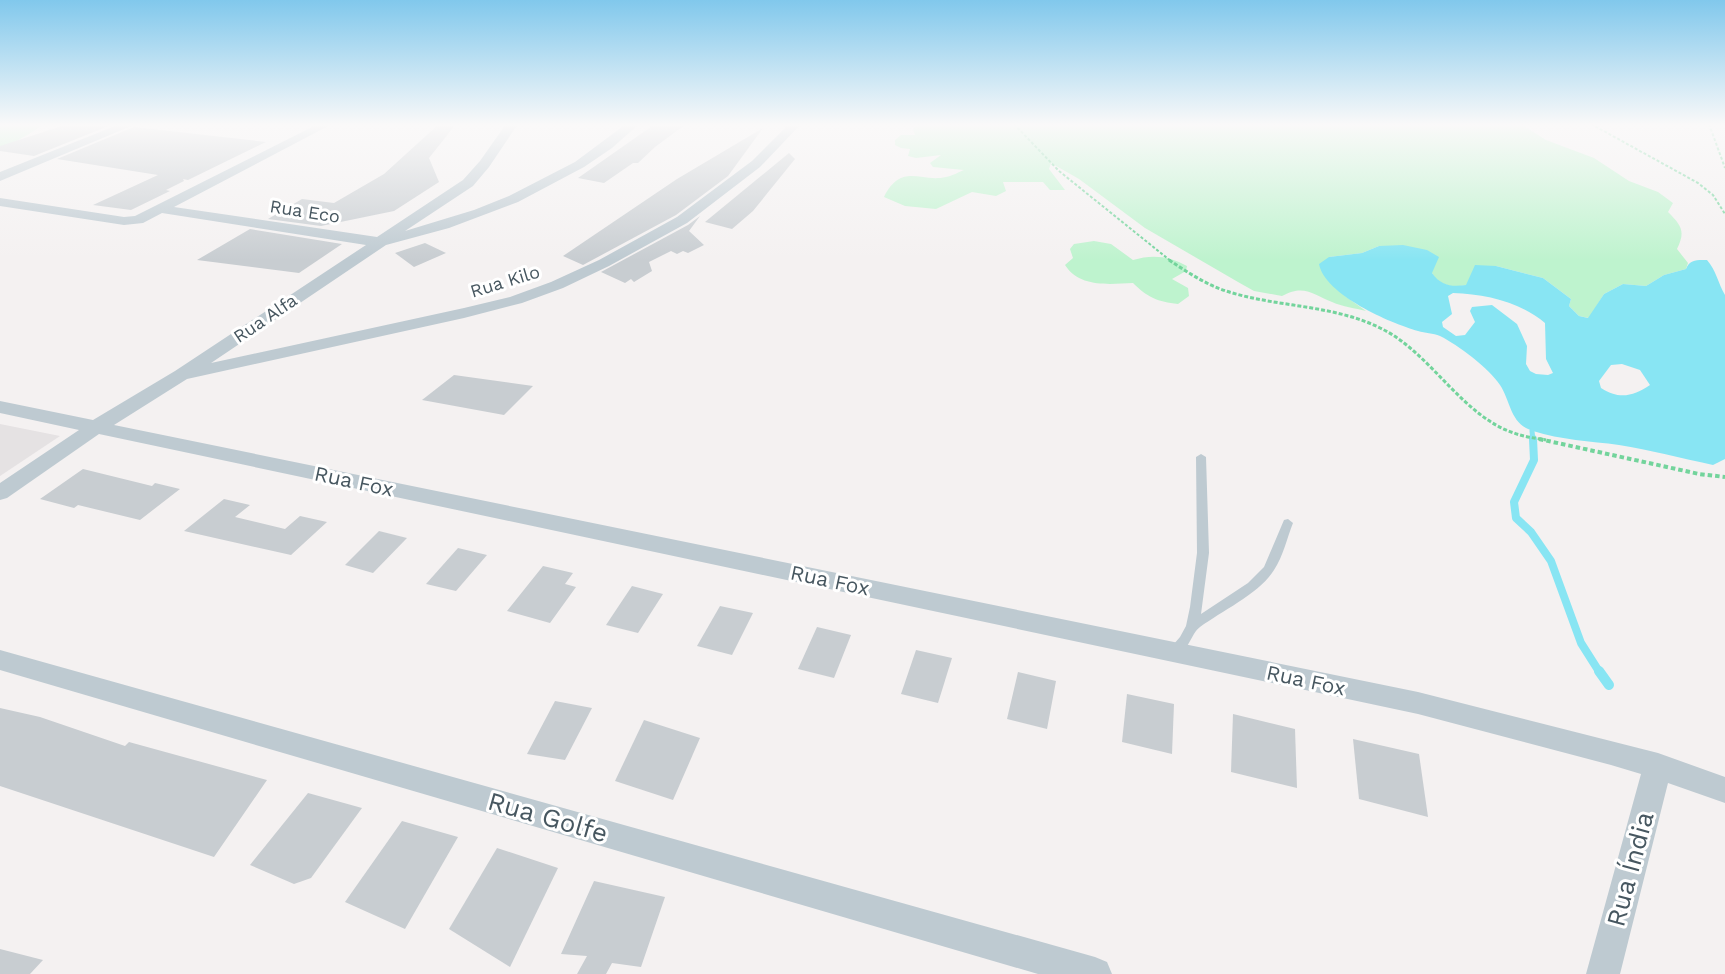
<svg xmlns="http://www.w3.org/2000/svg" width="1725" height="974" viewBox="0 0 1725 974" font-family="'Work Sans',sans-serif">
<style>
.education{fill:#e5e2e3}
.green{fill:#bef3ce}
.water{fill:#88e5f3;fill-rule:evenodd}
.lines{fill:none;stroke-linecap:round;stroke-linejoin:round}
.stream-far2{stroke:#88e5f3;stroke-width:5}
.stream-far1{stroke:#88e5f3;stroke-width:8}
.stream{stroke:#88e5f3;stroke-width:10}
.building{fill:#c8cdd1}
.path-far2{stroke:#73d49c;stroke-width:2;stroke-dasharray:3 2;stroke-linecap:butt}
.path-far1{stroke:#73d49c;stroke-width:3;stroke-dasharray:4 2;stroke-linecap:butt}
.path{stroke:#73d49c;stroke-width:4;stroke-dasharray:4.5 3;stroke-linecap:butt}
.service{fill:#becad1;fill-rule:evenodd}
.minor{fill:#becad1;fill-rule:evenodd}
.labels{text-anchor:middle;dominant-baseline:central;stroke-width:6;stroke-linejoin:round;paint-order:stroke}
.far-street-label{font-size:18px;fill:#475760;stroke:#fff}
.street-label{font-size:21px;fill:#475760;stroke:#fff}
.near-street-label{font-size:26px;fill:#475760;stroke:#fff}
</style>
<rect width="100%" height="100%" fill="#f4f1f1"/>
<polygon class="education" points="0,424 60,436 0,476"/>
<g class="green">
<path d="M0 124H43C36 131 10 145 0 149Z"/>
<path d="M917 124H1521L1546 140 1594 158 1629 181 1658 192 1673 203 1668 212C1681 225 1686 231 1677 249L1688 263 1686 269 1664 275 1646 286 1623 284 1604 294 1589 318 1579 316 1569 306 1571 299 1543 278 1496 266 1467 285 1453 287 1438 282 1432 273 1379 246 1362 253 1329 257 1345 296 1366 311C1355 308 1343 307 1332 302 1312 294 1304 284 1282 296L1254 291 1238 282 1145 228 1079 179 1051 163 1049 169 1065 190H1050L1043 182H1003L1006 191 996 196 972 192 936 209 905 206 884 197C902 162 920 183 946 177 952 176 959 172 964 170L933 167 930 163 941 155 916 158 908 156 910 149 901 148 895 145V140L901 135H915L913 129Z"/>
<path d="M1094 241 1111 244 1133 260C1152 254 1170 256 1187 266L1186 271 1172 279 1188 288 1189 296 1178 304C1158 302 1147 297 1133 283 1109 284 1080 288 1065 265L1073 258 1070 249 1074 244Z"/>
</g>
<path class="water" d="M1403 245 1427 250 1439 257 1432 273C1441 286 1452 287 1466 285L1475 265 1496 266 1543 278 1571 299 1569 306 1579 316 1588 318 1604 294 1623 284 1646 286 1664 275 1686 269C1690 259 1697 260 1707 260 1716 270 1718 283 1725 295V459L1713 465C1681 458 1650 450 1619 445 1590 441 1561 440 1533 431 1510 424 1511 402 1500 385 1489 368 1458 345 1440 336 1433 333 1425 333 1418 331 1390 323 1325 295 1319 264L1329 257 1362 253 1379 246ZM1453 293C1486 294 1520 302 1545 323L1546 359 1553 373 1548 375 1536 374 1530 371 1526 364 1527 346 1517 324 1492 305 1472 307 1470 311 1475 322 1465 335 1456 336 1443 327 1442 322 1452 314 1448 296ZM1622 364 1640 370 1650 385C1634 396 1619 400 1601 388L1599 381 1611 365Z"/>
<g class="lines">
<polyline class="stream-far2" points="1532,431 1533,440"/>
<polyline class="stream-far1" points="1533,439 1534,460 1514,502 1516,518 1531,532 1551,561 1581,643 1600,673"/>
<polyline class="stream" points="1599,671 1609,685"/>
</g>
<g class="building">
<polygon points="68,124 111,125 34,156 0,151 0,146"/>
<polygon points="439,124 456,124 429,158 439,182 394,211 321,226 268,219 302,199 334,203 384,174"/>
<polygon points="655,124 686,124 655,147 638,163 633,163 604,183 578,178"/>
<polygon points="134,127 266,142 188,180 183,179 184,181 166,190 170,191 131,210 93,205 158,175 57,159"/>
<polygon points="763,128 728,176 676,215 583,265 563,256 677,179"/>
<polygon points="789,153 795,159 753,211 732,229 705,222"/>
<polygon points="700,216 689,231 704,245 688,253 683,251 677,254 671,251 649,262 652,271 634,282 631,279 625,283 601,272 688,225"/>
<polygon points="250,229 342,244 299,273 197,260"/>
<polygon points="425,243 446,253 414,267 395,253"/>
<polygon points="454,375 533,386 504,415 422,400"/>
<polygon points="83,469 152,486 155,483 180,489 140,520 78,505 74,508 40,499"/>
<polygon points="224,499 250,505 235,517 285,529 300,516 327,522 291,555 184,531"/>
<polygon points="379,531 407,538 373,573 345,565"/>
<polygon points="458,548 487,555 456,591 426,584"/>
<polygon points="543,566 573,573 565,584 576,587 550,623 507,611"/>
<polygon points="632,586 663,594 638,633 606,625"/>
<polygon points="720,606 753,613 732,655 697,646"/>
<polygon points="817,627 851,635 834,678 798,669"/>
<polygon points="916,650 952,658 938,703 901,694"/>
<polygon points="1018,672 1056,681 1047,729 1007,719"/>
<polygon points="1127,694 1174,704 1172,754 1122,742"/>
<polygon points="555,701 592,708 565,760 527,754"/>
<polygon points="0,708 40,717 125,746 129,742 267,780 214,857 0,786"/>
<polygon points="1233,714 1295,729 1297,788 1231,772"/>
<polygon points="644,720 700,738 673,800 615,781"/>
<polygon points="1353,739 1419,754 1428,817 1359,799"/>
<polygon points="308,793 362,808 311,878 294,884 250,865"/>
<polygon points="402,821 458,837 405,929 345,902"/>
<polygon points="497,848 558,868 510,967 449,929"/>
<polygon points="594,881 665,897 641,967 612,963 606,974 577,974 587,956 561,954"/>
<polygon points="0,949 43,960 30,974 0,974"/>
</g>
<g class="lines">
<g class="path-far2">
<polyline points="1014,124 1059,171 1172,262"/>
<polyline points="1591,124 1698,183 1713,195 1725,214"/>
<polyline points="1709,124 1725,168"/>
</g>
<path class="path-far1" d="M1169 260C1187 272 1205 284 1226 291 1278 308 1337 304 1386 331 1432 356 1464 417 1514 433 1524 437 1535 438 1546 440"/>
<polyline class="path" points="1539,439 1699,474 1725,477"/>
<path class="service" d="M1201 454 1206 457 1209 553 1201 614 1248 583 1264 567 1284 520 1288 519 1293 523C1287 538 1283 557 1274 570 1260 593 1222 611 1200 627 1190 634 1186 661 1169 656L1167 652 1180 637 1186 626 1190 607 1197 553 1196 457Z"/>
<g class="minor">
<polygon points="120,124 136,124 0,181 0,172"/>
<polygon points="318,124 332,124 174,207 377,237 463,180 480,161 506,124 518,124 489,167 473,186 405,231 474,210 509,196 575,162 626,124 639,124 612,148 584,167 518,202 449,228 386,245 211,363 464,308 510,297 551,282 599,260 677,217 752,161 789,124 801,124 760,167 687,223 609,266 563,288 522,303 464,318 187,379 114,425 1418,692 1658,753 1725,777 1725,803 1668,783 1620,974 1586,974 1641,774 1611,765 1418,714 99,434 7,498 0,500 0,483 79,430 0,413 0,401 93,420 175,371 366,245 162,213 143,223 124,225 0,206 0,198 124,217 135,216"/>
<polygon points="0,650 1095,957 1107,962 1112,974 1038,974 0,670"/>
</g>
</g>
<linearGradient id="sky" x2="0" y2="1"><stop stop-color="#81c8ec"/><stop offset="0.48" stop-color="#faf9f9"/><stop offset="1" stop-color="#faf9f9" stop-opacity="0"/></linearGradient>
<rect width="1725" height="260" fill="url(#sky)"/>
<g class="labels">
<g class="far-street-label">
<text transform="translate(305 211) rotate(9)">Rua Eco</text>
<text transform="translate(505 281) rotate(-17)">Rua Kilo</text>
<text transform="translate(265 318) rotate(-34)">Rua Alfa</text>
</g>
<g class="street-label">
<text transform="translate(354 481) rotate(12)">Rua Fox</text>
<text transform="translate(830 580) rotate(12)">Rua Fox</text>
<text transform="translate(1306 680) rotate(12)">Rua Fox</text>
</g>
<g class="near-street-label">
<text transform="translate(548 817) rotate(16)">Rua Golfe</text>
<text transform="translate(1630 869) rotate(-75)">Rua Índia</text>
</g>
</g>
</svg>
